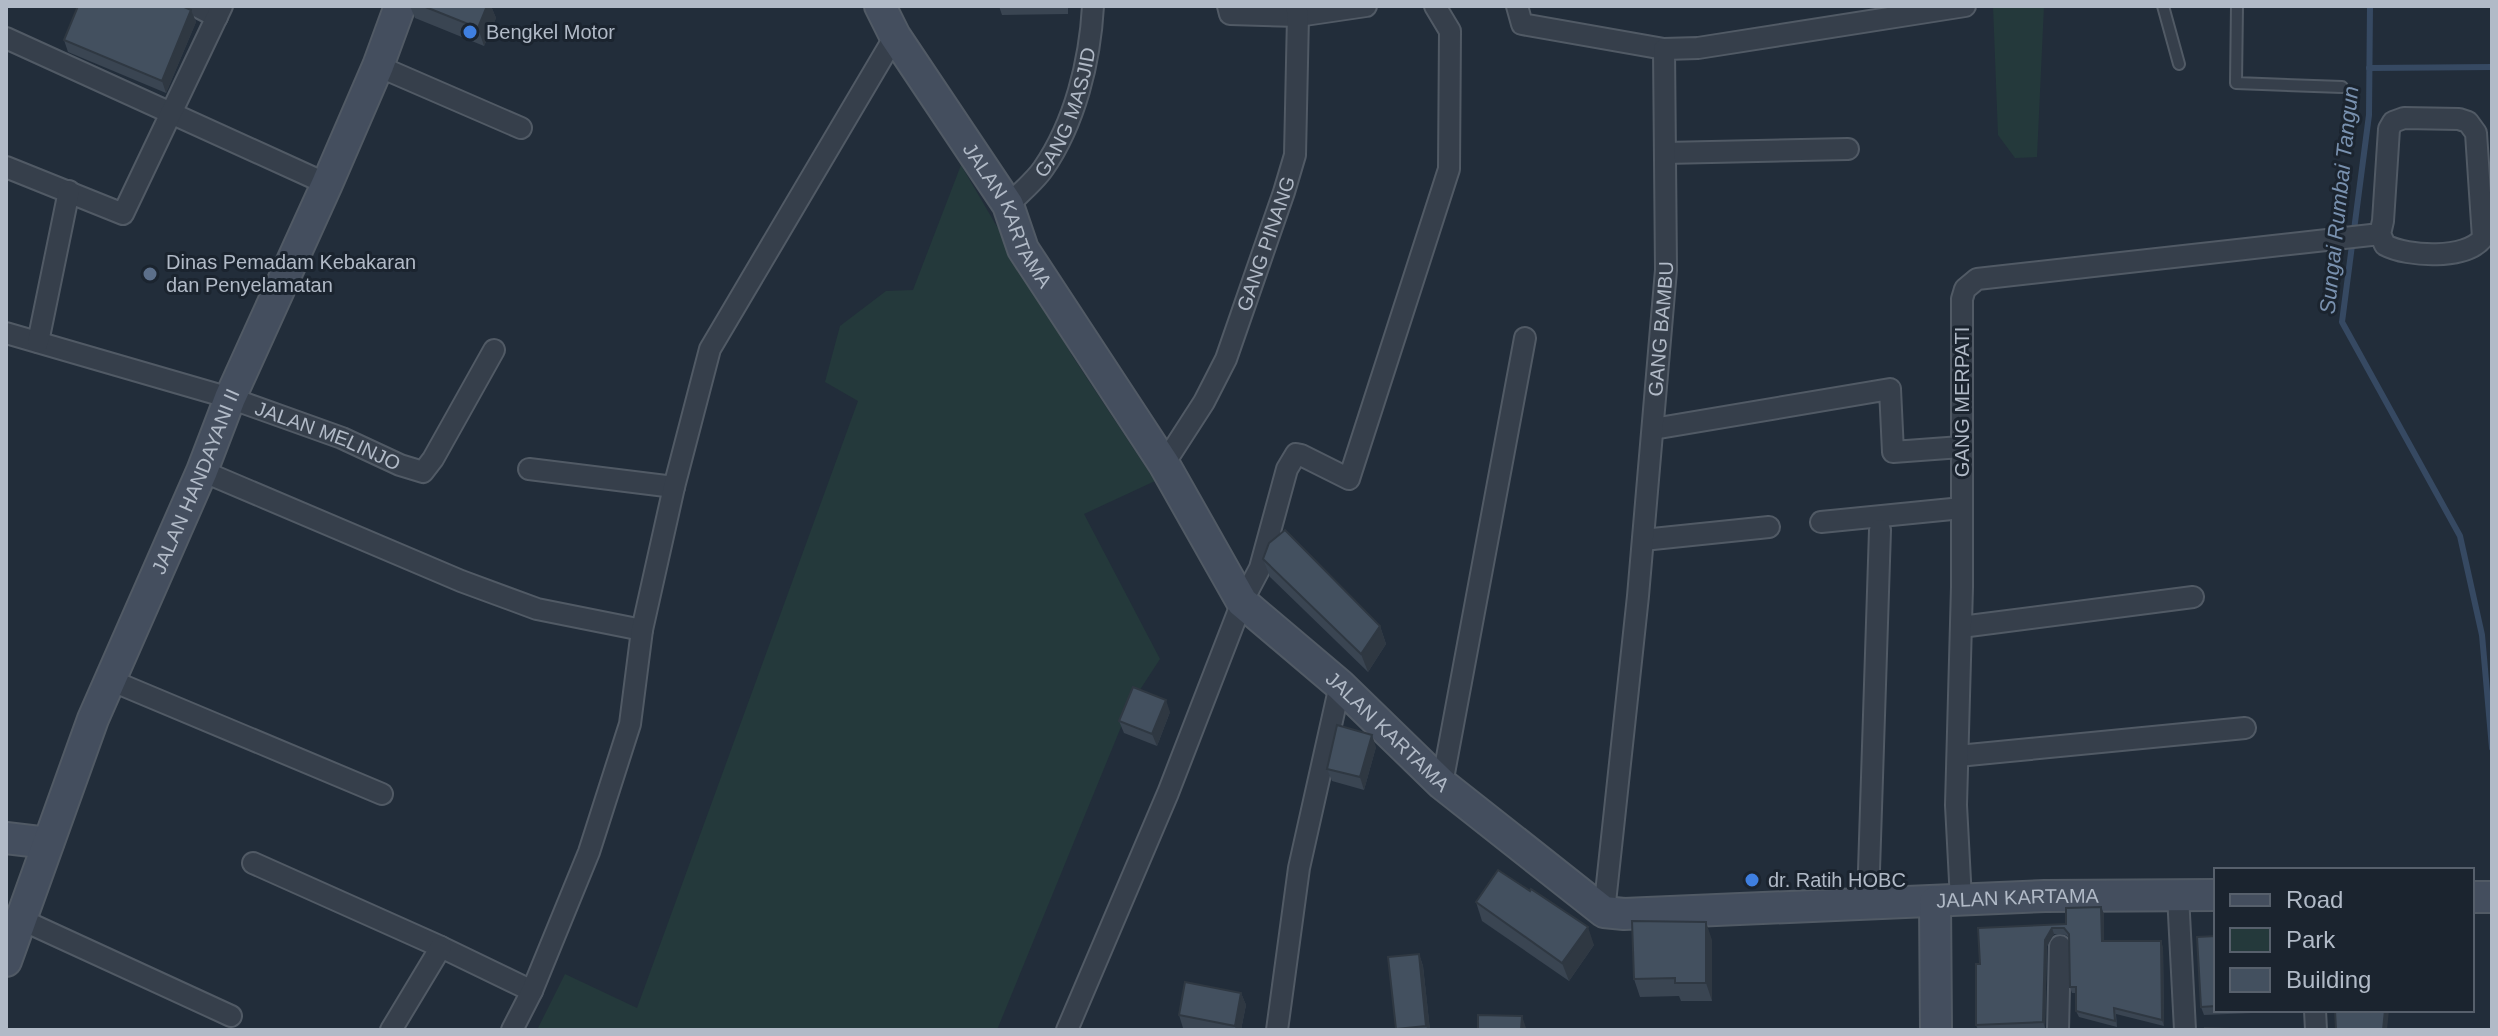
<svg xmlns="http://www.w3.org/2000/svg" width="2498" height="1036" viewBox="0 0 2498 1036" font-family="Arial,sans-serif">
<style>
.green{fill:#24393b}
.lines{fill:none;stroke-linecap:round;stroke-linejoin:round}
.stream{stroke:#364962;stroke-width:6}
.lane-casing{stroke:#515a65;stroke-width:14}
.street-casing{stroke:#515a65;stroke-width:24}
.secondary-casing{stroke:#515a65;stroke-width:34}
.lane{stroke:#363f4b;stroke-width:10}
.street{stroke:#363f4b;stroke-width:20}
.secondary{stroke:#444e5e;stroke-width:30}
.wall{fill:#3a4552}
.shaded-wall{fill:#2f3842}
.building{fill:#43505f;stroke:#2f3842;stroke-width:2}
.shop-dot{fill:#3f7fe0;stroke:#1b242f;stroke-width:3}
.service-dot{fill:#5c6f8a;stroke:#1b242f;stroke-width:3}
.labels{text-anchor:middle;dominant-baseline:central;stroke-width:6;stroke-linejoin:round;paint-order:stroke}
.poi-label{font-size:20px;fill:#b1bac7;stroke:#1b242f;text-anchor:start}
.street-label{font-size:20px;fill:#b1bac7;stroke:#1b242f}
.water-label{font-size:22px;font-style:italic;fill:#7991af;stroke:#1b242f}
</style>
<rect width="100%" height="100%" fill="#222d3a"/>
<g class="green">
<polygon points="1993,6 2044,6 2037,157 2015,158 1998,135"/>
<polygon points="961,165 1073,357 1155,481 1084,514 1160,659 1130,705 997,1030 537,1030 565,974 637,1008 858,401 825,382 840,326 886,291 913,290"/>
</g>
<g class="lines">
<g class="stream">
<polyline points="2370,6 2369,115 2342,322 2460,536 2482,635 2492,748"/>
<polyline points="2369,68 2492,67"/>
</g>
<defs>
<g id="lane">
<polyline points="2163,6 2179,64"/>
<polyline points="2237,6 2236,83 2342,87"/>
</g>
<g id="street">
<polyline points="196,6 217,17"/>
<polyline points="1228,6 1230,14 1298,16 1366,6"/>
<polyline points="1517,6 1522,24 1664,49"/>
<polyline points="6,38 327,184"/>
<polyline points="378,66 521,128"/>
<polyline points="1665,153 1848,149"/>
<polyline points="6,167 123,214 222,6"/>
<path id="s1" d="M1008 205C1019 194 1034 182 1043 169 1075 123 1090 61 1093 6"/>
<path id="s2" d="M6 333 230 398 342 438 400 465 423 472 433 459 494 350"/>
<polyline points="38,342 69,191"/>
<polyline points="1653,429 1890,389 1893,452 1961,447"/>
<path id="s3" d="M1164 464 1204 402 1226 359 1284 192 1295 155 1298 16 1296 6"/>
<polyline points="529,469 674,487"/>
<polyline points="202,471 461,581 537,609 642,630"/>
<polyline points="1821,522 1962,508"/>
<polyline points="1643,540 1769,527"/>
<polyline points="1961,627 2193,597"/>
<polyline points="110,680 382,794"/>
<polyline points="1958,756 2245,728"/>
<polyline points="1442,784 1525,338"/>
<polyline points="253,863 441,947 532,991"/>
<polyline points="2178,895 2185,1030"/>
<path d="M1961 900 1956 805 1962 587V299L1965 289 1977 279 2380 234 2383 221 2389 129 2393 122 2404 118 2459 119 2468 122 2476 133 2483 238C2466 260 2408 257 2385 245L2380 234"/>
<polyline points="1868,901 1880,530"/>
<path id="s4" d="M1604 912 1638 596 1666 270 1664 49 1698 48 1965 6"/>
<polyline points="20,919 231,1016"/>
<polyline points="2315,1010 2316,1030"/>
<polyline points="391,1030 441,947"/>
<polyline points="512,1030 532,991 589,852 630,724 642,630 674,487 710,349 895,36"/>
<polyline points="1067,1030 1168,793 1242,602 1260,568 1287,469 1296,454 1301,455 1349,479 1449,169 1450,31 1435,6"/>
<polyline points="1277,1030 1299,868 1340,685"/>
<polyline points="2058,1030 2060,946"/>
</g>
<g id="secondary">
<path id="s5" d="M880 6 895 36 1008 205 1023 249 1164 464 1242 602 1340 685 1442 784 1604 912 1624 914 2045 896 2216 895"/>
<polyline points="6,838 48,843"/>
<polyline points="2472,897 2492,897"/>
<polyline points="1935,902 1936,1030"/>
<path id="s6" d="M6 961 93 719 202 471 230 398 327 184 378 66 400 6"/>
</g>
</defs>
<use href="#lane" class="lane-casing"/>
<use href="#street" class="street-casing"/>
<use href="#secondary" class="secondary-casing"/>
<use href="#lane" class="lane"/>
<use href="#street" class="street"/>
<use href="#secondary" class="secondary"/>
</g>
<g class="wall">
<polygon points="410,6 491,6 496,18 484,46 415,18"/>
<polygon points="999,6 1068,6 1068,14 1002,15"/>
<polygon points="191,10 196,22 166,93 68,52 64,40"/>
<polygon points="1263,559 1380,626 1386,644 1368,672 1270,577"/>
<polygon points="1170,712 1157,746 1124,733 1119,721"/>
<polygon points="1376,747 1364,790 1332,781 1327,769"/>
<polygon points="1530,891 1594,945 1569,981 1482,921 1476,902"/>
<polygon points="2101,907 2104,914 2104,941 2163,947 2164,1026 2116,1014 2117,1027 2079,1017 2076,1011 2076,993 2072,993 2070,987 2069,938 2066,935 2054,934 2047,946 2045,1028 1978,1030 1976,1025 1980,964 1978,928 2066,924"/>
<polygon points="2216,936 2216,1010 2302,1011 2204,1015 2201,1007"/>
<polygon points="1712,940 1712,1001 1681,1001 1679,996 1640,997 1634,979"/>
<polygon points="1419,954 1423,966 1430,1030 1396,1030 1388,957"/>
<polygon points="1241,993 1246,1005 1241,1030 1195,1030 1183,1028 1179,1015"/>
</g>
<g class="shaded-wall">
<polygon points="487,6 491,6 496,18 484,46 478,28"/>
<polygon points="191,10 196,22 166,93 162,81"/>
<polygon points="1380,626 1386,644 1368,672 1361,654"/>
<polygon points="1166,700 1170,712 1157,746 1152,734"/>
<polygon points="1372,735 1376,747 1364,790 1360,777"/>
<polygon points="2101,907 2104,914 2104,947 2102,941"/>
<polygon points="1706,922 1712,940 1712,1001 1706,983"/>
<polygon points="1588,927 1594,945 1569,981 1562,963"/>
<polygon points="2052,928 2054,934 2047,946 2045,1028 2043,1022 2045,940"/>
<polygon points="2161,941 2163,947 2164,1026 2162,1020"/>
<polygon points="1419,954 1423,966 1430,1030 1428,1030 1426,1026"/>
<polygon points="1241,993 1246,1005 1241,1030 1236,1030 1235,1026"/>
<polygon points="2385,1010 2389,1010 2387,1030 2383,1030"/>
<polygon points="1522,1016 1526,1028 1526,1030 1521,1030"/>
</g>
<g class="building">
<polygon points="78,6 182,6 191,10 162,81 64,40"/>
<polygon points="423,6 487,6 478,28"/>
<polygon points="1285,530 1380,626 1361,654 1263,559 1269,543"/>
<polygon points="1133,687 1166,700 1152,734 1119,721"/>
<polygon points="1337,725 1372,735 1360,777 1327,769"/>
<polygon points="1498,870 1530,891 1531,889 1588,927 1562,963 1476,902"/>
<polygon points="2101,907 2102,941 2161,941 2162,1020 2114,1008 2115,1021 2076,1011 2076,987 2070,987 2069,934 2064,928 2052,928 2045,940 2043,1022 1976,1025 1976,964 1980,964 1978,928 2066,924 2066,908"/>
<polygon points="1632,921 1706,922 1706,983 1675,983 1675,978 1634,979"/>
<polygon points="2216,936 2216,1006 2201,1007 2197,937"/>
<polygon points="1419,954 1426,1026 1396,1029 1388,957"/>
<polygon points="1185,982 1241,993 1235,1026 1179,1015"/>
<polygon points="2335,1010 2385,1010 2383,1030 2336,1030"/>
<polygon points="1478,1015 1522,1016 1521,1030 1478,1030"/>
<polygon points="2205,1028 2259,1030 2205,1030"/>
</g>
<g class="shop-dot">
<circle cx="470" cy="32" r="8"/>
<circle cx="1752" cy="880" r="8"/>
</g>
<circle class="service-dot" cx="150" cy="274" r="8"/>
<g class="labels">
<g class="poi-label">
<text x="486" y="32">Bengkel Motor</text>
<text x="166" y="262">Dinas Pemadam Kebakaran<tspan x="166" dy="23">dan Penyelamatan</tspan></text>
<text x="1768" y="880">dr. Ratih HOBC</text>
</g>
<g class="street-label">
<text stroke="none"><textPath href="#s1" startOffset="112">GANG MASJID</textPath></text>
<text stroke="none"><textPath href="#s5" startOffset="246">JALAN KARTAMA</textPath></text>
<text stroke="none"><textPath href="#s3" startOffset="244">GANG PINANG</textPath></text>
<text stroke="none"><textPath href="#s4" startOffset="586">GANG BAMBU</textPath></text>
<text transform="translate(1962 402) rotate(-90)">GANG MERPATI</text>
<text stroke="none"><textPath href="#s2" startOffset="338">JALAN MELINJO</textPath></text>
<text stroke="none"><textPath href="#s6" startOffset="516">JALAN HANDAYANI II</textPath></text>
<text stroke="none"><textPath href="#s5" startOffset="894">JALAN KARTAMA</textPath></text>
<text stroke="none"><textPath href="#s5" startOffset="1590">JALAN KARTAMA</textPath></text>
</g>
<g class="water-label">
<text transform="translate(2339 200) rotate(-84)">Sungai Rumbai Tangun</text>
</g>
</g>
<rect width="2498" height="1036" fill="none" stroke="#b1bac7" stroke-width="16"/>
<rect x="2214" y="868" width="260" height="144" fill="#1b242f" stroke="#57606c" stroke-width="2"/>
<rect x="2230" y="894" width="40" height="12" fill="#444e5e" stroke="#57606c" stroke-width="2"/>
<text x="2286" y="908" font-size="24" fill="#b1bac7">Road</text>
<rect x="2230" y="928" width="40" height="24" fill="#24393b" stroke="#57606c" stroke-width="2"/>
<text x="2286" y="948" font-size="24" fill="#b1bac7">Park</text>
<rect x="2230" y="968" width="40" height="24" fill="#43505f" stroke="#57606c" stroke-width="2"/>
<text x="2286" y="988" font-size="24" fill="#b1bac7">Building</text>
</svg>
